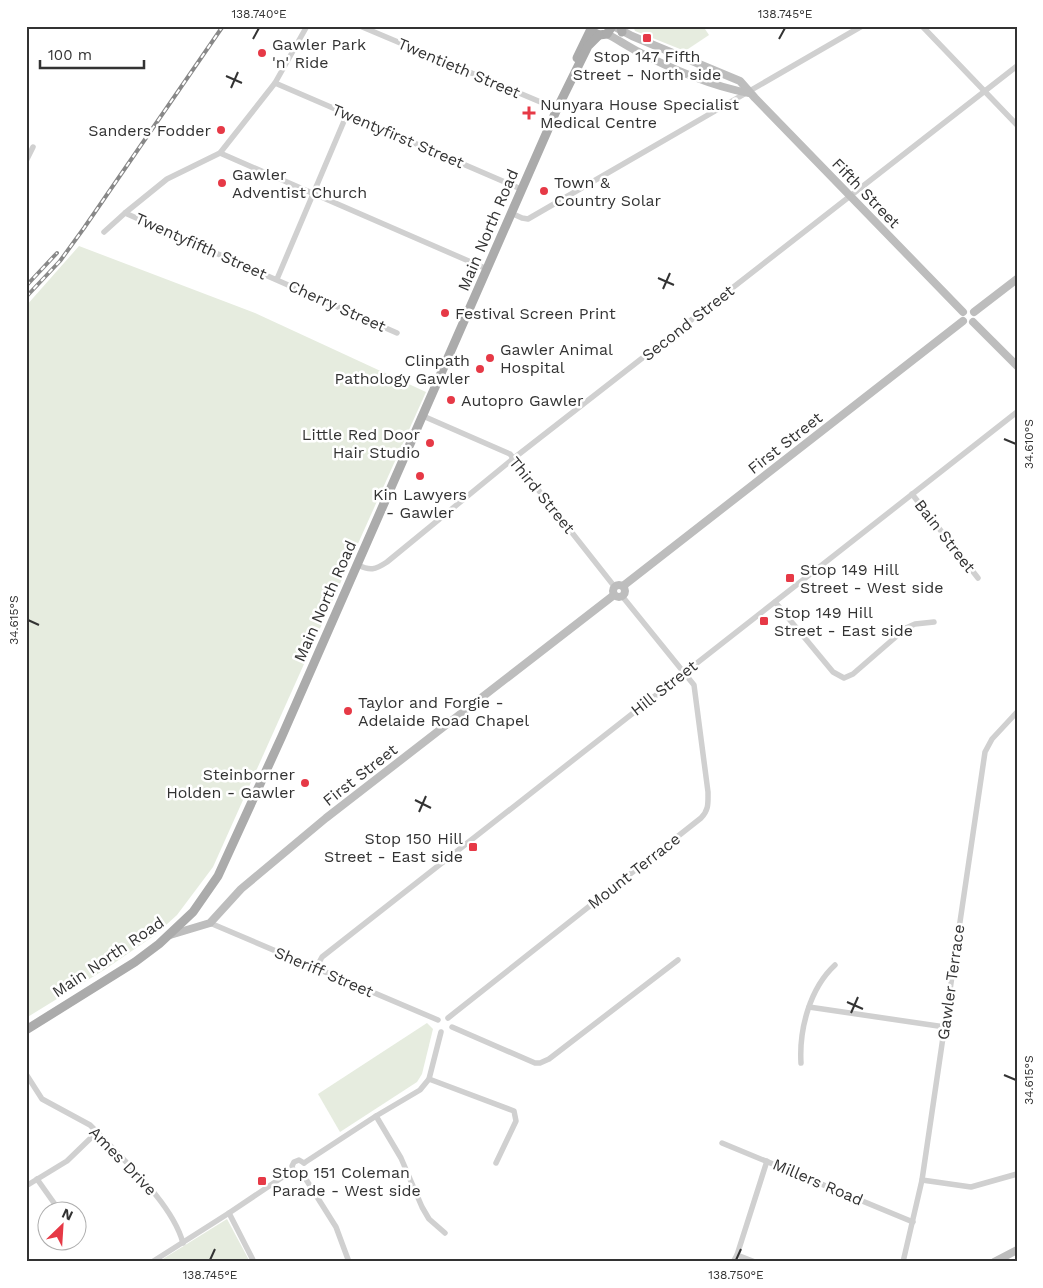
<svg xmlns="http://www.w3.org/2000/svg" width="1043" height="1288" viewBox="0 0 1043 1288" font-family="'Work Sans',sans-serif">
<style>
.green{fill:#e6ecdf}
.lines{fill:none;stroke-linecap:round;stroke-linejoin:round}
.street{stroke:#d0d0d0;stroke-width:5.5}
.secondary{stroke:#bdbdbd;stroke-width:8}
.primary{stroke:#ababab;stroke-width:9}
.rail-casing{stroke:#888;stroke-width:4}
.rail{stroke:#fff;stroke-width:2;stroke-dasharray:5.5;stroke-linecap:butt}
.ticks{fill:none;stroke:#333;stroke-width:2}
.poi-dot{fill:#e63946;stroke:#fff;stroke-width:2}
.labels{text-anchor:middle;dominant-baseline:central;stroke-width:5;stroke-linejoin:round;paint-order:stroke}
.poi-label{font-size:16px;fill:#333;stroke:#fff;text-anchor:start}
.street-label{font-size:16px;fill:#333;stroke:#fff}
.neatline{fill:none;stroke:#333;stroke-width:2}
.ticks-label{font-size:12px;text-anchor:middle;fill:#333}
</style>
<rect width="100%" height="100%" fill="#fff"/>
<g class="green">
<polygon points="633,26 703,26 709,35 685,51 635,31"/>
<polygon points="79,246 255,313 426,392 213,867 177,915 155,935 104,970 26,1018 26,306"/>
<polygon points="427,1023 433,1029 422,1074 417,1082 340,1132 318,1094"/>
<polygon points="227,1219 250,1262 158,1262"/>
</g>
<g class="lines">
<g class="street">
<polyline points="360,26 557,109"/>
<polyline points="922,26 1017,125"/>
<polyline points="275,83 521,189"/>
<polyline points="220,153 487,269"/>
<polyline points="26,161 33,147"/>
<polyline points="125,213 397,333"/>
<polyline points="511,213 522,218 528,219 862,26"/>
<polyline points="104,232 125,213 167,179 220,153 275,83 307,26"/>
<polyline points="277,279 347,114"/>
<polyline points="423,416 510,454 614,586"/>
<polyline points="912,494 978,578"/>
<path d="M358 565C370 571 375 570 387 562L514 458 1017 66"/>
<polyline points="775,602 833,672 844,678 853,674 906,628 915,624 934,622"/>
<polyline points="210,923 438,1020"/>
<polyline points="316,968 322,957 1017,412"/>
<polyline points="809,1007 945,1027"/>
<path d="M448 1018 701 818C709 810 708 803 708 792L694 685 622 596"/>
<polyline points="452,1027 535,1063 540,1063 549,1059 678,960"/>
<path d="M801 1063C799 1029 810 988 835 965"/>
<path d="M26 1074 42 1099 90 1125 97 1132C125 1162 172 1203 183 1243"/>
<polyline points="429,1079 514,1111 516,1121 496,1163"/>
<polyline points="376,1116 401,1158 422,1207 429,1219 445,1233"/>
<polyline points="722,1143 913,1222"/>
<polyline points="304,1163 376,1116 420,1090 429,1079 441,1032"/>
<polyline points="293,1170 292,1166 294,1162 299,1160 304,1163"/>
<polyline points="302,1173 336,1227 349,1262"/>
<polyline points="37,1179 59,1210"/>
<polyline points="922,1180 971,1187 1017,1174"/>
<polyline points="26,1186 67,1161 97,1132"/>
<polyline points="229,1213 254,1262"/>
<polyline points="737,1255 755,1262"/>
<polyline points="152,1262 229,1213 293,1170"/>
<polyline points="733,1262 737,1255 767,1161"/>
<polyline points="903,1262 922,1180 985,752 992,739 1017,712"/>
</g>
<g class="secondary">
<polyline points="613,26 632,36 740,81 755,98 963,312"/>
<path d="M607 34C617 39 627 46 637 51 669 68 714 87 749 93"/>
<polyline points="974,312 1017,279"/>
<polyline points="973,322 1017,366"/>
<circle cx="619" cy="591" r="6"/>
<polyline points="623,586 963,321"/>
<polyline points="170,935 210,923 241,889 326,818 614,595"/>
<polyline points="994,1262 1017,1250"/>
</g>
<g class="primary">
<polyline points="621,26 622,32"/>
<polyline points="595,33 599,35 607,34 612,26"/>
<polyline points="577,58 591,29"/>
<polyline points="26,1030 135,962 159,944 193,912 218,876 282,736 557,109 588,46 599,35"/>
</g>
<defs>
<g id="rail">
<polyline points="26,286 57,253"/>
<polyline points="26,297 60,261 84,228 223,26"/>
</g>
</defs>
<use href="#rail" class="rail-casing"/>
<use href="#rail" class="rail"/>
</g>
<path class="ticks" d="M253 39 259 28M779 39 785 28M226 76 242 83M231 88 238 72M658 278 674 285M663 289 670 273M1004 439 1016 444M28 620 39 625M415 800 431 808M419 812 426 796M847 1002 863 1009M851 1013 858 997M1004 1075 1016 1080M210 1260 215 1249M736 1260 741 1249"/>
<g class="poi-dot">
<rect x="642" y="33" width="10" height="10" rx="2.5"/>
<circle cx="262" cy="53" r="5"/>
<path d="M526.5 105.5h5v5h5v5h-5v5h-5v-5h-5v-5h5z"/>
<circle cx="221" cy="130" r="5"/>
<circle cx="222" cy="183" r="5"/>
<circle cx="544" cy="191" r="5"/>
<circle cx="445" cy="313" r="5"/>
<circle cx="490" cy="358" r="5"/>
<circle cx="480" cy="369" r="5"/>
<circle cx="451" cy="400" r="5"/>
<circle cx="430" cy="443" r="5"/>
<circle cx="420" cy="476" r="5"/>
<rect x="785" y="573" width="10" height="10" rx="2.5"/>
<rect x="759" y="616" width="10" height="10" rx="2.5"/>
<circle cx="348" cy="711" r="5"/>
<circle cx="305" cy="783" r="5"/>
<rect x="468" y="842" width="10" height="10" rx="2.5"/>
<rect x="257" y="1176" width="10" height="10" rx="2.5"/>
</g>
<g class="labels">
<g class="poi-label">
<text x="272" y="44">Gawler Park<tspan x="272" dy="18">'n' Ride</tspan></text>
<text x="647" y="56" text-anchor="middle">Stop 147 Fifth<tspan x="647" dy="18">Street - North side</tspan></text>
<text x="540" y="104">Nunyara House Specialist<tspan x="540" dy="18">Medical Centre</tspan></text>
<text x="211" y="130" text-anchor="end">Sanders Fodder</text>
<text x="232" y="174">Gawler<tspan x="232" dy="18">Adventist Church</tspan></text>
<text x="554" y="182">Town &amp;<tspan x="554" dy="18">Country Solar</tspan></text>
<text x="455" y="313">Festival Screen Print</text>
<text x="500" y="349">Gawler Animal<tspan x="500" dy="18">Hospital</tspan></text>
<text x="470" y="360" text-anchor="end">Clinpath<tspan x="470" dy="18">Pathology Gawler</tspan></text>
<text x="461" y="400">Autopro Gawler</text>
<text x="420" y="434" text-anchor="end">Little Red Door<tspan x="420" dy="18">Hair Studio</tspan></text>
<text x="420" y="494" text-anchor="middle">Kin Lawyers<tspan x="420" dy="18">- Gawler</tspan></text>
<text x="800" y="569">Stop 149 Hill<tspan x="800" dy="18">Street - West side</tspan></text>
<text x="774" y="612">Stop 149 Hill<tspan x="774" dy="18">Street - East side</tspan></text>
<text x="358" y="702">Taylor and Forgie -<tspan x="358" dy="18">Adelaide Road Chapel</tspan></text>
<text x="295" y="774" text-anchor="end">Steinborner<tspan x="295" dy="18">Holden - Gawler</tspan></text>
<text x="463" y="838" text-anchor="end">Stop 150 Hill<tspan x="463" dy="18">Street - East side</tspan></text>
<text x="272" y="1172">Stop 151 Coleman<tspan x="272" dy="18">Parade - West side</tspan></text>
</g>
<g class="street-label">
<text transform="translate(459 68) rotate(23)">Twentieth Street</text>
<text transform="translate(398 136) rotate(23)">Twentyfirst Street</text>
<text transform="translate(866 193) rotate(46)">Fifth Street</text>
<text transform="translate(488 230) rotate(-67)">Main North Road</text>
<text transform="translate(201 246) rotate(24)">Twentyfifth Street</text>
<text transform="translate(337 306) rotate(24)">Cherry Street</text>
<text transform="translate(688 323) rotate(-38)">Second Street</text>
<text transform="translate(785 443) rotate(-38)">First Street</text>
<text transform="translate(542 495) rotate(51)">Third Street</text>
<text transform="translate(945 536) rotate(52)">Bain Street</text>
<text transform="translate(325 601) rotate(-66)">Main North Road</text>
<text transform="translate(664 688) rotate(-38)">Hill Street</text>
<text transform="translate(360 775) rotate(-38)">First Street</text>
<text transform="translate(634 871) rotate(-38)">Mount Terrace</text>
<text transform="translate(108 957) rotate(-34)">Main North Road</text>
<text transform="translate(324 972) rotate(23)">Sheriff Street</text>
<text transform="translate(951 982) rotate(-82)">Gawler Terrace</text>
<text transform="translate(123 1161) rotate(46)">Ames Drive</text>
<text transform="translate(818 1182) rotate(23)">Millers Road</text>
</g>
</g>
<rect width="1043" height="1288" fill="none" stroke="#ffffff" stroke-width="55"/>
<g transform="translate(62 1226) rotate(25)"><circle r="24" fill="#ffffff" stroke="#adadad"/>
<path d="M0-4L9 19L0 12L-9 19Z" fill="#e63946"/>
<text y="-8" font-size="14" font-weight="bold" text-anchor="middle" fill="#333333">N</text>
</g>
<path d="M40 60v8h104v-8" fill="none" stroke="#333333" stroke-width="2.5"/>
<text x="48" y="60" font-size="15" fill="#333333" stroke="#ffffff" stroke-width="4" paint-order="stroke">100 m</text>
<rect x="28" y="28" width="988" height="1232" class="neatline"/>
<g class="ticks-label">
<text x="259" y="18">138.740°E</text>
<text x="785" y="18">138.745°E</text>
<text transform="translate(1029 444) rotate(-90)" y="4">34.610°S</text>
<text transform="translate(14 620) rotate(-90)" y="4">34.615°S</text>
<text transform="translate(1029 1080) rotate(-90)" y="4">34.615°S</text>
<text x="210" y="1279">138.745°E</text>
<text x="736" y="1279">138.750°E</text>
</g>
</svg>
